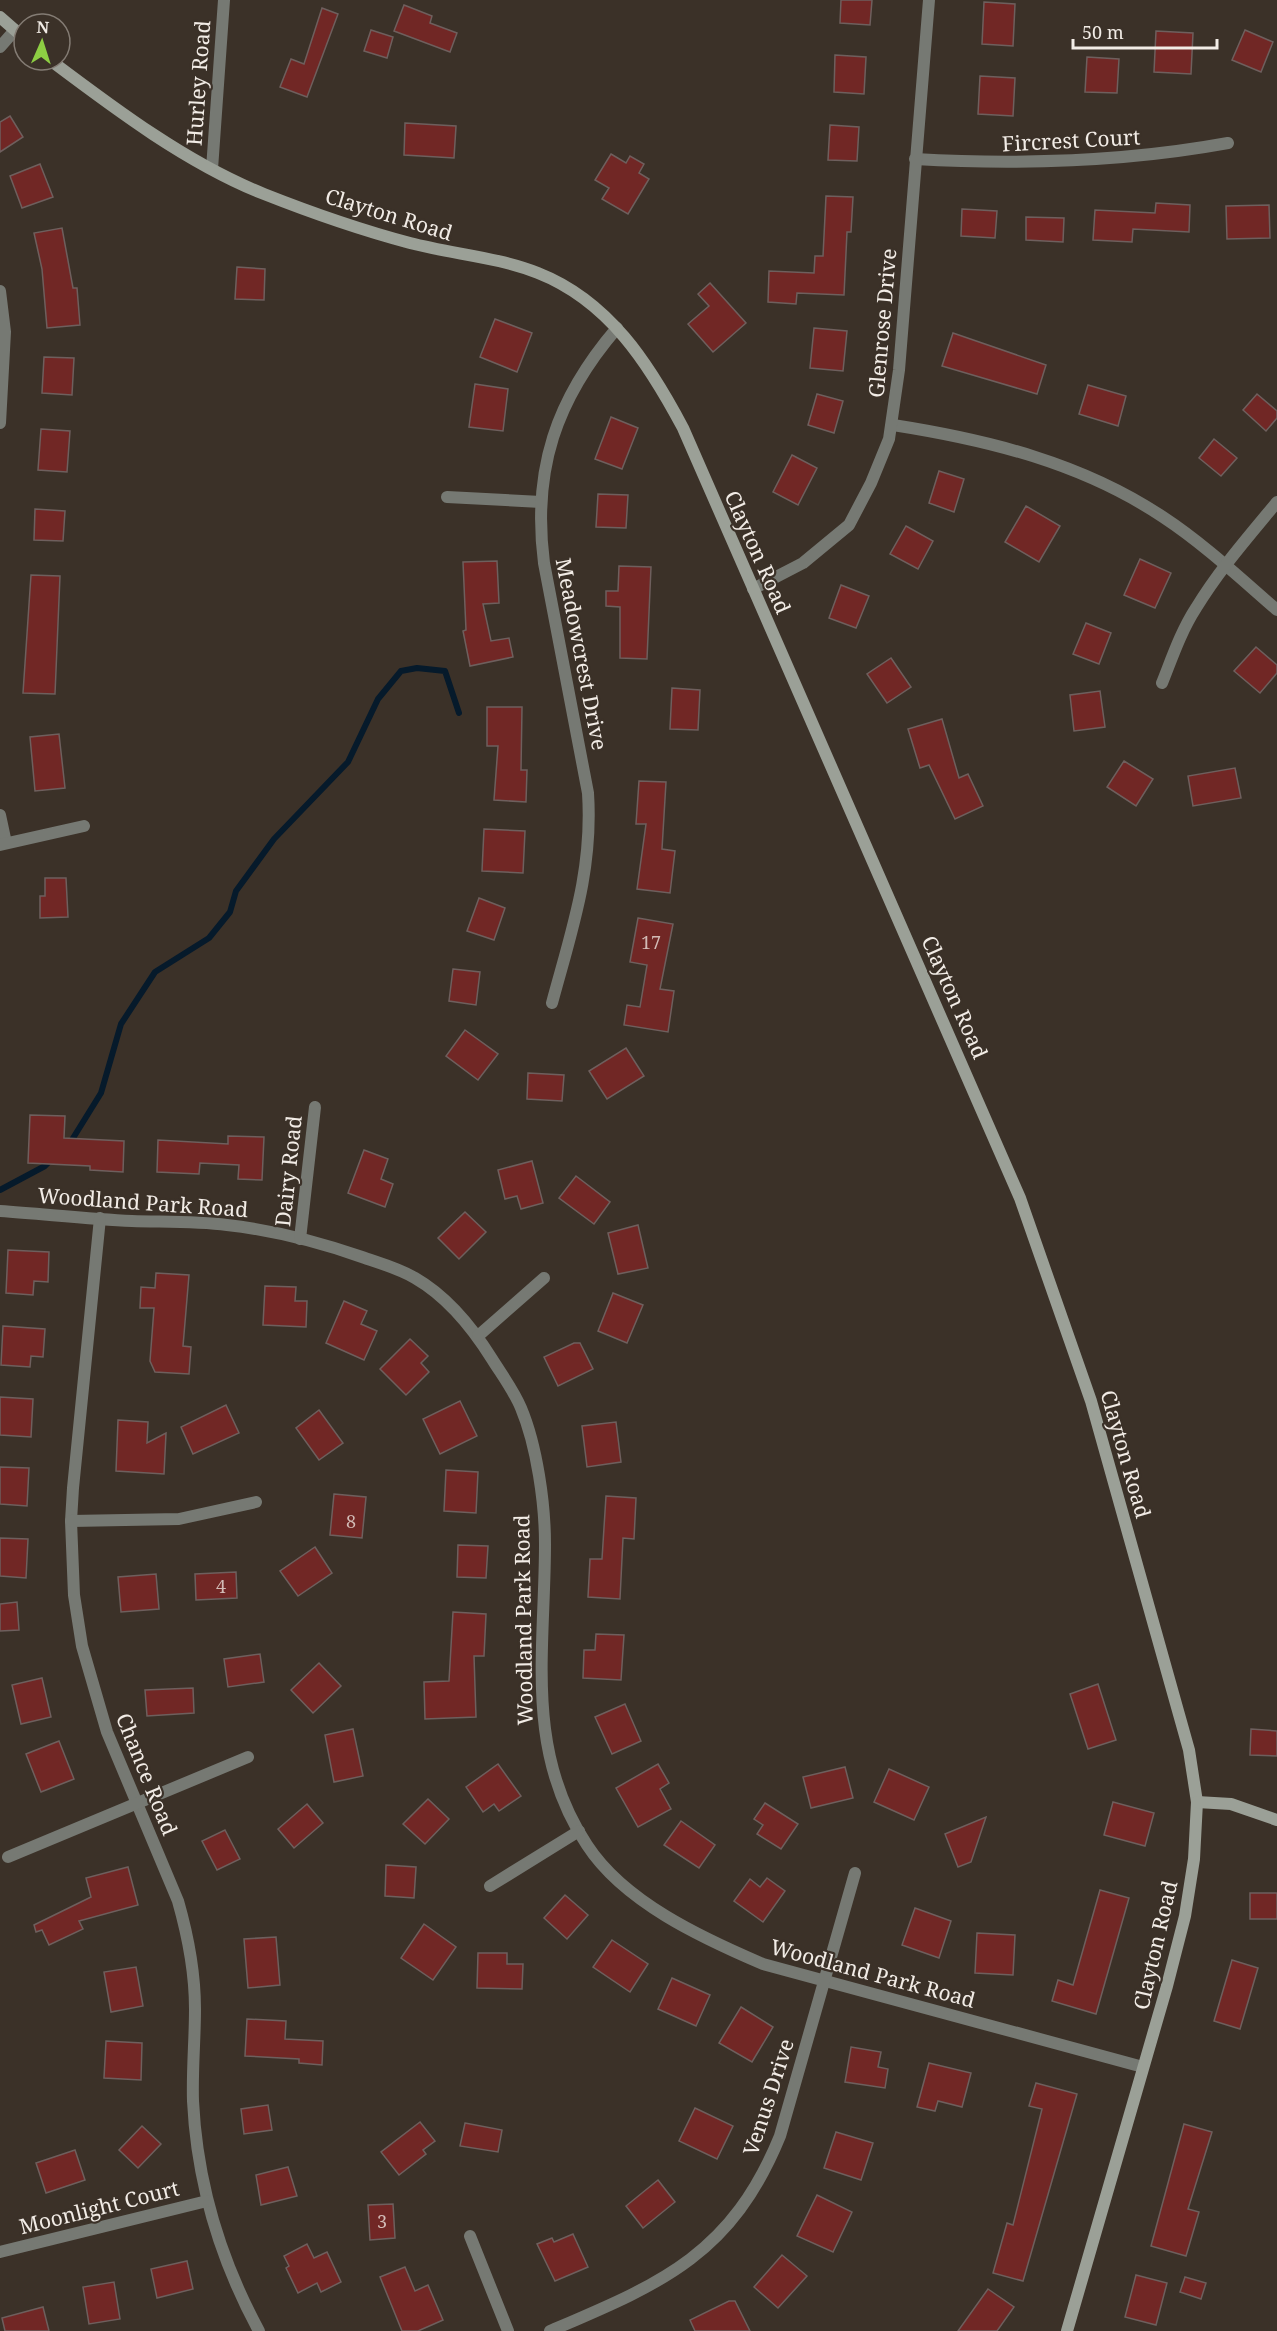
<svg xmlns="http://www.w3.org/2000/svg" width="1277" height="2331" viewBox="0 0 1277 2331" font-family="'Noto Serif',serif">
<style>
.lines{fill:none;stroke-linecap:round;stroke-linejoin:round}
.stream{stroke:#061a2b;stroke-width:6}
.building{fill:#712725;stroke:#6e5f5d;stroke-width:1.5}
.street{stroke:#767973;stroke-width:12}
.secondary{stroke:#9ba097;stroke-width:12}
.labels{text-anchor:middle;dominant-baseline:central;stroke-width:4.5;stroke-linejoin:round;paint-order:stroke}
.number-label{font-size:18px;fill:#d2bbb6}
.street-label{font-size:21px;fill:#f2ece6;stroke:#3b3128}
</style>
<rect width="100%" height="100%" fill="#3b3128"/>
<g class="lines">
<g class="stream">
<polyline points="70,1143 101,1093 121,1024 155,972 209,938 230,912 236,891 274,839 348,762 378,699 401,671 417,668 445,671 459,713"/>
<polyline points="0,1190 45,1166 53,1158"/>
</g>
</g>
<g class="building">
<polygon points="841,0 872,0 870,25 840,23"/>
<polygon points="984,2 1015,4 1013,46 982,44"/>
<polygon points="404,5 432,16 430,23 457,33 450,52 394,31"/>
<polygon points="322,8 338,14 307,97 280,87 291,59 304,64"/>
<polygon points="371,30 393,37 387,58 364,51"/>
<polygon points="1245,30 1273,42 1261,72 1232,60"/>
<polygon points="1156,31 1193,33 1191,74 1154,72"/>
<polygon points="835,55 866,57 864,94 834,92"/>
<polygon points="1087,57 1119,59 1117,93 1085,92"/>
<polygon points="980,76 1015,78 1013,116 978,114"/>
<polygon points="10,116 23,137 0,152 0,122"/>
<polygon points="405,123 456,126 454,158 404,155"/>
<polygon points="830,125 859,127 857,161 828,160"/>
<polygon points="611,154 626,163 630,156 644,164 639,173 649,179 628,214 602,199 609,188 595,180"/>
<polygon points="40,164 53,197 22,208 10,176"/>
<polygon points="826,196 853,197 851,232 847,232 844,295 797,293 796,304 768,302 769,271 814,273 815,256 823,256"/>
<polygon points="1156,203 1190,205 1189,232 1133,229 1132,242 1093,240 1095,210 1155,213"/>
<polygon points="1269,205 1270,238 1227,239 1226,206"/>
<polygon points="962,209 997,211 995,238 961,236"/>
<polygon points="1026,217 1064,218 1063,242 1026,240"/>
<polygon points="62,228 73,288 77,288 80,325 47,328 42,269 34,233"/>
<polygon points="237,267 265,269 264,300 235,299"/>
<polygon points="710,283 746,323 713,352 688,324 709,306 698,294"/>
<polygon points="495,319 532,333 517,372 480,357"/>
<polygon points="814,328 847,331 843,371 810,368"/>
<polygon points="953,333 1046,365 1037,394 942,366"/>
<polygon points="44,357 74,358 72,395 42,393"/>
<polygon points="475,384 508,389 503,431 469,427"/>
<polygon points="1088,385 1126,396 1118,426 1079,414"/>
<polygon points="817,394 843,401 834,433 808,425"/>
<polygon points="1257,394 1277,411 1277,418 1266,431 1243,410"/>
<polygon points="611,417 638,428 622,469 595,459"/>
<polygon points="41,429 70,431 67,472 38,470"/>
<polygon points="1214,439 1237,458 1221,476 1199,458"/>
<polygon points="792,455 817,468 798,505 773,492"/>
<polygon points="939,471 964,479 954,512 929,503"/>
<polygon points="598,494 628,495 626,528 596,527"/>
<polygon points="1026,506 1060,526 1039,562 1005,542"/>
<polygon points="35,509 65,511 63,541 34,540"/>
<polygon points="906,526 933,541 918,569 890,554"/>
<polygon points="1140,559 1171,573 1155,608 1124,595"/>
<polygon points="497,561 499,603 483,604 491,641 509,638 513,657 470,666 463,631 466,630 463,562"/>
<polygon points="619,566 651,567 647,659 620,658 620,607 606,606 606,591 618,591"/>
<polygon points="31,575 60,576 55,694 23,693"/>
<polygon points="841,585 869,596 856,628 829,618"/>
<polygon points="1086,623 1111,633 1099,664 1073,654"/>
<polygon points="1256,647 1277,665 1277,673 1260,693 1234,671"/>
<polygon points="891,658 911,687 887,703 867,674"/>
<polygon points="672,688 700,690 698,730 670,729"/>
<polygon points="1100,691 1105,727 1074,731 1070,695"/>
<polygon points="487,707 522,707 521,770 527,770 526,802 494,800 498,746 487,746"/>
<polygon points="942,719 959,778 968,774 983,806 955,819 929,765 920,768 908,729"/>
<polygon points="59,734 65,788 35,791 30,737"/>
<polygon points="1124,761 1153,779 1136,806 1107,787"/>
<polygon points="1235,768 1241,798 1193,806 1188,776"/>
<polygon points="639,781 666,782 662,849 675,851 670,893 637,889 646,824 636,824"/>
<polygon points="484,829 525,831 523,873 482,871"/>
<polygon points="45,878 66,878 68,917 40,918 40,896 45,896"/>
<polygon points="479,898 505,908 494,940 467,931"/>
<polygon points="638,918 673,924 660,989 674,991 668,1032 624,1025 627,1005 640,1007 647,965 630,962"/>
<polygon points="453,969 480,972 476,1005 449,1001"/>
<polygon points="465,1030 498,1054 478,1080 446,1056"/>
<polygon points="626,1048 644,1076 607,1099 589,1071"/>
<polygon points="528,1073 564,1075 562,1101 527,1099"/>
<polygon points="30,1115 65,1116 64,1138 124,1141 123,1172 90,1170 90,1166 28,1163"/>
<polygon points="228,1136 264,1137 262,1180 238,1179 239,1165 200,1163 199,1174 157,1172 158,1140 228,1144"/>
<polygon points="364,1150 388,1159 381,1179 393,1184 385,1207 348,1193"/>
<polygon points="532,1161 543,1203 521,1209 517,1196 505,1199 498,1170"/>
<polygon points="576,1176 610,1202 594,1224 559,1198"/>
<polygon points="465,1212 486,1232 459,1259 438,1238"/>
<polygon points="638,1225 648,1268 618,1274 608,1233"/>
<polygon points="8,1250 49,1252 48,1282 34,1281 33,1295 6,1293"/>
<polygon points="156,1273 189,1275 183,1346 191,1347 189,1374 155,1372 150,1361 154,1308 140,1308 141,1287 155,1288"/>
<polygon points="265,1286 296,1287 295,1301 307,1301 306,1327 263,1325"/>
<polygon points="613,1293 643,1305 627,1343 598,1331"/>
<polygon points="344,1301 367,1311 361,1324 377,1331 364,1360 326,1343"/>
<polygon points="3,1326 45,1329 43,1357 31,1356 30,1367 1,1365"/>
<polygon points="410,1339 428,1356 421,1363 429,1372 406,1395 380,1369"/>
<polygon points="574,1343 580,1343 593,1369 558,1386 544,1357"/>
<polygon points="0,1397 33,1399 31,1437 0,1435"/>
<polygon points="460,1401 477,1436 440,1454 423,1419"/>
<polygon points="226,1405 239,1433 193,1454 181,1427"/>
<polygon points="319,1410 343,1443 319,1460 296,1428"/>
<polygon points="118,1420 148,1422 147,1443 166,1433 164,1474 116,1471"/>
<polygon points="616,1422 621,1462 587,1467 582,1426"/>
<polygon points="0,1467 29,1468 27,1506 0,1504"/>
<polygon points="446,1470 478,1472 476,1513 444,1511"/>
<polygon points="334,1494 366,1497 362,1538 330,1535"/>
<polygon points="606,1496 636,1498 634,1539 623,1538 620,1599 588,1597 590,1559 602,1559"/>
<polygon points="0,1538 28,1539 26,1578 0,1576"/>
<polygon points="458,1545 488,1546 486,1578 457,1577"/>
<polygon points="315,1547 332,1573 298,1596 280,1571"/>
<polygon points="236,1572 237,1598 196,1600 195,1574"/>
<polygon points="156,1574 159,1609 121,1612 118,1577"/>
<polygon points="17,1602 19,1630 0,1631 0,1604"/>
<polygon points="453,1612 486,1614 484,1656 474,1656 476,1717 425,1719 424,1682 449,1681"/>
<polygon points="596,1634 624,1635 621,1680 583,1678 584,1650 595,1650"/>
<polygon points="260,1654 264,1682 228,1687 224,1659"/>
<polygon points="319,1663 341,1686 313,1713 291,1690"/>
<polygon points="42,1678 51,1717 21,1724 12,1685"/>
<polygon points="1098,1684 1116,1740 1088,1749 1070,1694"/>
<polygon points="193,1688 194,1713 147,1716 145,1690"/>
<polygon points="625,1704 641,1741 612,1754 595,1717"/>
<polygon points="353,1729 363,1776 334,1782 325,1735"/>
<polygon points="1251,1729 1277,1731 1277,1756 1250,1755"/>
<polygon points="59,1741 74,1779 41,1792 26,1754"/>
<polygon points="498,1764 521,1796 499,1811 494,1804 483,1812 466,1787"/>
<polygon points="658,1764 669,1783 660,1789 671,1809 638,1827 616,1788"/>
<polygon points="845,1767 853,1798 811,1808 803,1777"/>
<polygon points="889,1769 929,1787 914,1820 874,1802"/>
<polygon points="428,1799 449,1819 425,1844 403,1824"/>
<polygon points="1113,1802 1154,1813 1145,1846 1104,1835"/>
<polygon points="765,1803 798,1824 781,1849 757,1834 763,1825 754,1819"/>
<polygon points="307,1804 323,1823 294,1848 278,1829"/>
<polygon points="986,1817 971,1862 958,1867 945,1834"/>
<polygon points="681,1821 715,1845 699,1868 664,1845"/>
<polygon points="225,1830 240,1859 217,1870 202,1841"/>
<polygon points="386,1865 416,1867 414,1898 385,1896"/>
<polygon points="128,1867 138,1905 79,1921 83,1929 49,1945 42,1930 36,1932 34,1925 91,1897 86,1878"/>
<polygon points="767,1878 785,1891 763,1922 734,1901 750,1879 760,1887"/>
<polygon points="1100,1890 1129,1898 1096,2014 1052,2001 1058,1980 1073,1985"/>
<rect x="1250" y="1893" width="27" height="26"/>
<polygon points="565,1895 588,1915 567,1939 544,1918"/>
<polygon points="915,1908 951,1921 939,1958 902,1945"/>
<polygon points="424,1924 456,1947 433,1980 401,1958"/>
<polygon points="977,1933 1015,1935 1013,1975 975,1973"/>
<polygon points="276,1937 280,1985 248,1988 244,1939"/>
<polygon points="612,1940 648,1964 630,1992 593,1967"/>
<polygon points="478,1953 507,1953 507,1964 523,1964 522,1989 477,1988"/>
<polygon points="1232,1960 1258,1968 1240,2029 1214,2021"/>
<polygon points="136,1967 143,2006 111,2012 104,1972"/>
<polygon points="672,1978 710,1995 696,2026 658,2009"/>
<polygon points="741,2007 773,2027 752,2062 719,2043"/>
<polygon points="247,2019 286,2021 285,2039 323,2041 322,2065 299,2063 299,2059 245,2056"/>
<polygon points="106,2041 142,2043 141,2080 104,2078"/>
<polygon points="851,2047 881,2052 878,2067 888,2069 885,2088 845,2082"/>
<polygon points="929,2063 971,2073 962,2107 938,2101 935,2111 917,2107"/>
<polygon points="1036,2083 1077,2094 1023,2281 993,2273 1007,2223 1013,2225 1042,2109 1029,2106"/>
<polygon points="268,2105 272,2130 244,2134 241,2109"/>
<polygon points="695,2108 733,2126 717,2159 679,2141"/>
<polygon points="420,2122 435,2141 423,2150 426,2154 399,2175 381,2152"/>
<polygon points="465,2123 502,2130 498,2152 460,2146"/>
<polygon points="1184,2124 1212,2132 1188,2209 1199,2212 1186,2256 1151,2246"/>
<polygon points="142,2126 161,2144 138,2168 119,2150"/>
<polygon points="836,2132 873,2143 861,2180 824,2168"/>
<polygon points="75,2150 85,2180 46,2193 36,2163"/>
<polygon points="288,2167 297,2196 261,2205 256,2175"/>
<polygon points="658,2180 675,2202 643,2228 626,2206"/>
<polygon points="817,2195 852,2212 833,2252 797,2236"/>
<polygon points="393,2204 395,2238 370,2240 368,2205"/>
<polygon points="573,2234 588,2267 555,2281 537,2244 552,2238 554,2242"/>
<polygon points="307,2244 314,2258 327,2252 341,2282 321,2292 317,2283 298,2293 286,2268 289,2266 284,2256"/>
<polygon points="782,2255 807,2276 778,2308 754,2287"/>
<polygon points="187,2261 193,2289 157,2298 151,2269"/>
<polygon points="405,2267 415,2291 428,2285 443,2320 418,2331 402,2331 380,2277"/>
<polygon points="1136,2275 1167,2283 1156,2325 1125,2317"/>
<polygon points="1185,2277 1206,2283 1201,2299 1180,2292"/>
<polygon points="114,2282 120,2319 89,2324 83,2287"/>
<polygon points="988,2289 1014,2307 997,2331 958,2331"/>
<polygon points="729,2301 735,2301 750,2331 695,2331 690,2320"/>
<polygon points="43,2307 49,2331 5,2331 2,2318"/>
</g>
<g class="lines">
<g class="street">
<polyline points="0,47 15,30"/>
<path d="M915 159C1021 165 1124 162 1228 143"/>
<polyline points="212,169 224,0"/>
<polyline points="0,291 5,332 0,423"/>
<path d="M893 425C989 440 1082 463 1163 517 1204 544 1240 578 1277 610"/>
<polyline points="447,497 541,502"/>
<polyline points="753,589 803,563 849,525 871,483 889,439 899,370 929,0"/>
<path d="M1162 683C1172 658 1181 631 1196 608 1219 570 1249 536 1277 502"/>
<polyline points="0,815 6,843"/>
<polyline points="0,845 84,826"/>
<path d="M552 1003C572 929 593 870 588 793L544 563C532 470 556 399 617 328"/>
<path d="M0 1211C44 1214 88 1219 132 1221 163 1222 196 1221 227 1225 272 1230 319 1242 362 1257 379 1263 398 1268 415 1278 448 1297 472 1327 492 1359 502 1375 514 1391 521 1408 537 1446 545 1504 545 1544 545 1651 524 1750 587 1845 624 1902 702 1938 763 1964L1143 2067"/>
<path d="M100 1218 73 1488 71 1521 74 1595 82 1646 107 1732 178 1901C188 1936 195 1973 195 2009 195 2040 192 2070 193 2101 197 2183 220 2259 259 2331"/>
<polyline points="300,1239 315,1107"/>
<polyline points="478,1336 544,1278"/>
<polyline points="71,1521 179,1519 256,1502"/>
<polyline points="8,1857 248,1757"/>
<polyline points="490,1886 579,1831"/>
<polyline points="470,2236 508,2331"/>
<polyline points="0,2252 207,2201"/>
<path d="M550 2331C660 2284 731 2256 780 2136L855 1873"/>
</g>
<g class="secondary">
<polyline points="0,17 24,38"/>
<path d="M50 60C115 109 188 164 264 194 312 213 361 230 410 243 452 254 498 257 538 273 609 301 649 364 683 428L1020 1198 1091 1401 1189 1750 1197 1802 1194 1859 1185 1916 1167 1986 1067 2331"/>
<polyline points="1197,1802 1231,1804 1277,1820"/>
</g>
</g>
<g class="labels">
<g class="number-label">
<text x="651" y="942">17</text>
<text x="351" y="1521">8</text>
<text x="221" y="1586">4</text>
<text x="382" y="2221">3</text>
</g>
<g class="street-label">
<text transform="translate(198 83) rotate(-86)">Hurley Road</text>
<text transform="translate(1071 140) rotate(-3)">Fircrest Court</text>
<text transform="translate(389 214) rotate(17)">Clayton Road</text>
<text transform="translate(882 323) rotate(-85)">Glenrose Drive</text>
<text transform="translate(758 552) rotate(66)">Clayton Road</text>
<text transform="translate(582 654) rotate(79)">Meadowcrest Drive</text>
<text transform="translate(955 997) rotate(66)">Clayton Road</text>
<text transform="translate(288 1171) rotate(-84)">Dairy Road</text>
<text transform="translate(143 1202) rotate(4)">Woodland Park Road</text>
<text transform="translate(1126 1454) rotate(74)">Clayton Road</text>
<text transform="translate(523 1620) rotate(-91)">Woodland Park Road</text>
<text transform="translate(147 1774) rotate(68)">Chance Road</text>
<text transform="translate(1155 1945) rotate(-77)">Clayton Road</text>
<text transform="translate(873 1973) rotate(15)">Woodland Park Road</text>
<text transform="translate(768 2097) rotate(-72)">Venus Drive</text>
<text transform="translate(99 2207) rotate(-14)">Moonlight Court</text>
</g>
</g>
<g transform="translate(42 42) rotate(3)"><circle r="28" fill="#3b3128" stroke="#847c74" stroke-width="1.5"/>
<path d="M0-4.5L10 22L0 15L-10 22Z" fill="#8dce43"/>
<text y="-9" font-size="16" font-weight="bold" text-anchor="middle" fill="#f2ece6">N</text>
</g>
<path d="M1073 39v9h144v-9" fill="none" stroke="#f2ece6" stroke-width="3"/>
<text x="1082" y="39" font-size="18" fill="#f2ece6" stroke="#3b3128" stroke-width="4.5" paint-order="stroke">50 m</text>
</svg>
